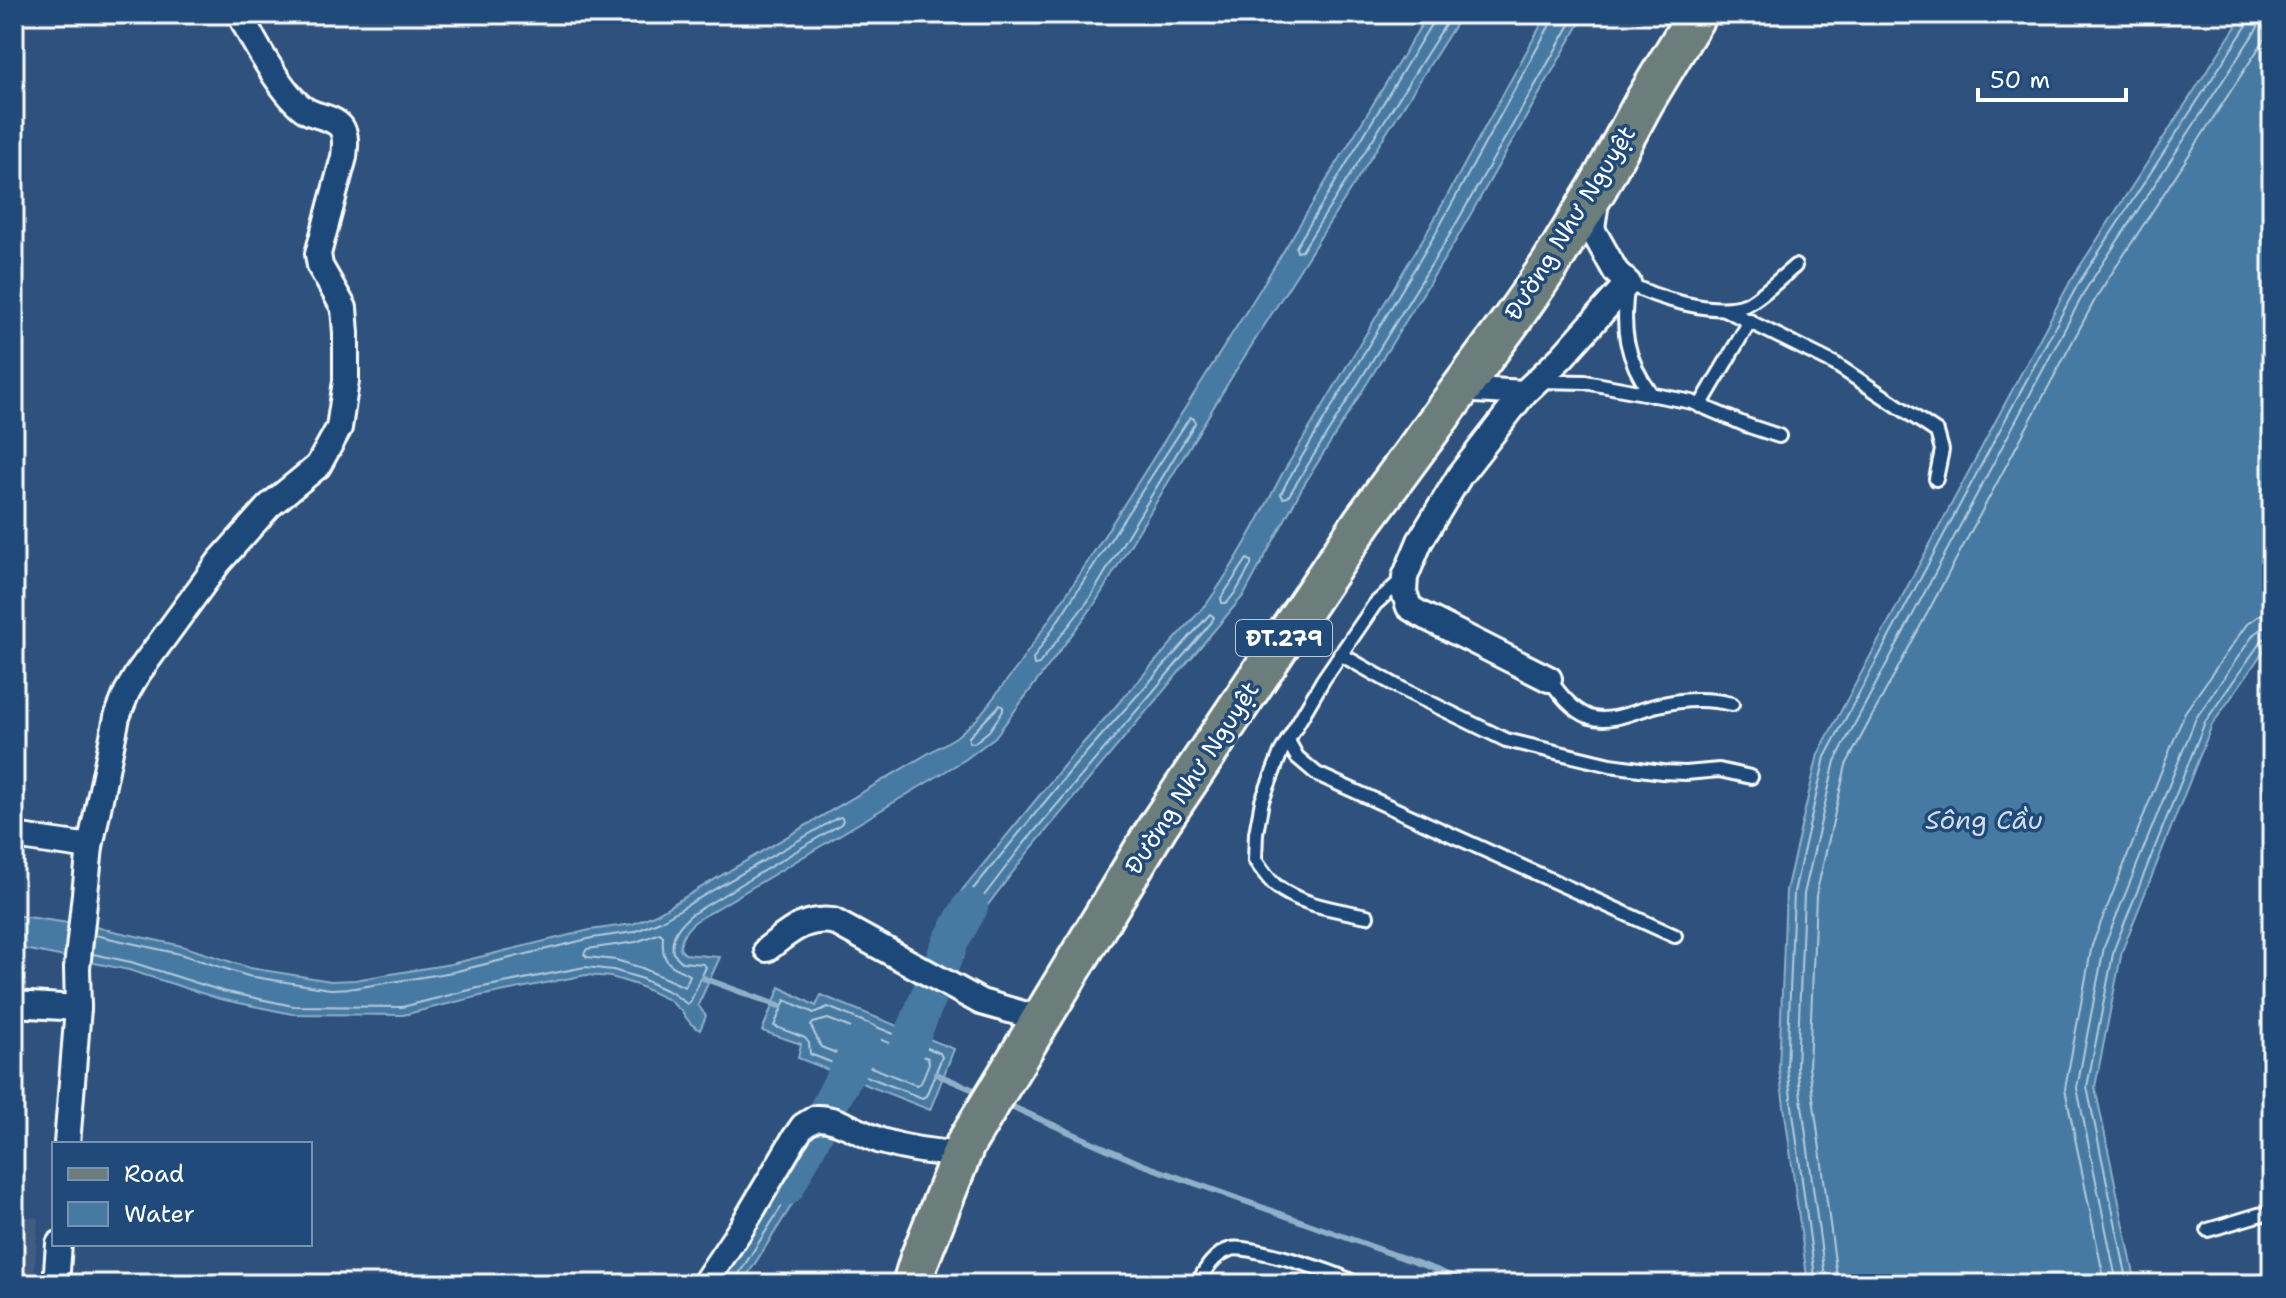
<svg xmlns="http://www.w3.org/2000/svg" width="2286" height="1298" viewBox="0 0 2286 1298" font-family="'Shantell Sans',sans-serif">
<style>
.built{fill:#405c81}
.water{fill:#467aa3;stroke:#90afc8;stroke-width:2}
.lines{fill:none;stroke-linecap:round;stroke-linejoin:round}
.shore{stroke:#b5cada;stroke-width:2}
.stream{stroke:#90afc8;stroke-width:6}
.river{stroke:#467aa3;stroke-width:36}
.lane-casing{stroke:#fff;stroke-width:18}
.street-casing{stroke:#fff;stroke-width:30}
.primary-casing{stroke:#fff;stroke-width:44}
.lane{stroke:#1f4a7a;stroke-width:12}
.street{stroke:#1f4a7a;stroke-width:24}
.primary{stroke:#6c7e7c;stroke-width:38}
.labels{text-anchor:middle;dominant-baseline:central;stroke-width:7;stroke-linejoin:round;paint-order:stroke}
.shield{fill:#1f4a7a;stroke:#bcc9d7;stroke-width:2}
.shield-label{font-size:22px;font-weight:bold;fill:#fff}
.street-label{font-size:24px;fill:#fff;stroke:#1f4a7a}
.water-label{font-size:26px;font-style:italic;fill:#d1dee8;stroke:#1f4a7a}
</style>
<rect width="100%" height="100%" fill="#2e527d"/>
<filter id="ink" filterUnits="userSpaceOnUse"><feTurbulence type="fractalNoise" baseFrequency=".0125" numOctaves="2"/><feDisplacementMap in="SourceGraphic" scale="16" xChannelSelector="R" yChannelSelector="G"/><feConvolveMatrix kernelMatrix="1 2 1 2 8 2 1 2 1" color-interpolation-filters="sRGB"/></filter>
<g filter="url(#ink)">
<polygon class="built" points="14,1216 38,1218 34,1284 14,1284"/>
<g class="water">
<path d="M1428 14H1462L1236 370 1094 605 995 737 966 759 696 921C686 929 681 936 680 949L685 954 720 957 698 1005 706 1016 700 1030 691 1024 681 1011 669 1000 637 985 611 977 586 975 480 996 403 1015 292 1014 220 999 129 970 14 947V915L95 927 182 946 250 968 331 981 355 980 451 964 590 930 633 924 656 914 956 737 977 719 1018 666 1078 577 1261 288Z"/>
<path d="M1547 14H1585L1456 240 1302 488 1244 595 1029 851 981 914 968 938 963 958 933 945 948 912 963 889 1070 758 1208 602C1236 563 1259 520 1281 476L1430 227Z"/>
<polygon points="2244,14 2272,14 2272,639 2212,725 2122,951 2095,1087 2136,1284 1808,1284 1779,1069 1786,891 1818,754 2071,280"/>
<polygon points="780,987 816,1006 821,995 954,1049 930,1110 798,1058 801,1044 762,1031"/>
<polygon points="800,1143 814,1145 820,1151 802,1189 742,1284 710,1284"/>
</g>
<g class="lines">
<g class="shore">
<polyline points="1434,14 1433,21 1296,247 1297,252 1302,251 1452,14"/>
<polyline points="1553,14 1552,21 1437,231 1288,480 1281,494 1283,498 1288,497 1449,236 1576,14"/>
<polygon points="1190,417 1194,419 1195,423 1088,601 1039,664 1034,665 1033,659"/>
<polygon points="1247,559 1251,561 1251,565 1237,590 1227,603 1222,603 1221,598"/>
<path d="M1210 614 1214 617 1211 623 1022 846 974 909 958 944 954 945 946 942C945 926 960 907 969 894L1077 763Z"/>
<polygon points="1000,705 1003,707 1003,711 989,731 974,743 969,742 969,737"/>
<path d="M660 933 663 936C661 962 668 965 690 975L685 987 642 968 616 960 587 957 584 954 587 949 636 942Z"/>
<path d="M93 954 131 962 222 991 293 1006 402 1007 478 988 585 967 613 970 640 978 672 993 687 1004 690 1002 706 967 703 964 682 962 673 953C670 936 679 925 692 914L841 824 843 820 841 817 837 818 660 921 634 932 592 938 453 972 355 988 330 989 248 976 180 954 95 935"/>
<polygon points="785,1000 814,1013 828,1007 940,1053 942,1057 926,1096 922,1098 810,1054 809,1043 805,1038 774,1026"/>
<polygon points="828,1019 928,1058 929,1063 921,1083 916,1085 821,1047 811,1026 813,1023"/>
<polyline points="736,1284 737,1277 795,1185 806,1163 805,1159 799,1159 784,1183"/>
<polyline points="1816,1284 1787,1068 1794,892 1825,757 2078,284 2249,22 2251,14"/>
<polyline points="1826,1284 1797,1068 1804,894 1835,761 2086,289 2258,27 2261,14"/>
<polyline points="1838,1284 1809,1067 1816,895 1846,765 2097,296 2268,34 2272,23"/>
<polyline points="2105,1284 2065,1089 2092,945 2185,712 2247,624 2260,615 2272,614"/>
<polyline points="2117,1284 2077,1088 2104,947 2196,718 2254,634 2262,628 2272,626"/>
<polyline points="2128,1284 2087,1087 2114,949 2205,722 2262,640 2272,636"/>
</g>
<g class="stream">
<polyline points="703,978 779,1006"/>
<polyline points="936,1074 981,1093"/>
<polyline points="1006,1104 1141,1164 1434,1269 1469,1284"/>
</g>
<g class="river">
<polyline points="903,1059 950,943 970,907"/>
<polyline points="786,1188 863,1041"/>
</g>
<defs>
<g id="lane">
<polyline points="1724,309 1835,364 1937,432 1942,450 1936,479"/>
<polyline points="1538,381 1585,382 1692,402 1746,425 1779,436"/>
<path d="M1652 395C1625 358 1621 328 1628 283 1655 298 1715 316 1745 305 1758 300 1783 276 1795 266"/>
<polyline points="1700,406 1750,321"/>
<polyline points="1340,654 1402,689 1506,740 1610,765 1662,772 1686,773 1719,770 1751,777"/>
<path d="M1549 679C1560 694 1572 710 1590 717 1611 724 1637 710 1658 705 1683 699 1707 698 1732 704"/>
<polyline points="1288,741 1297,757 1317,774 1675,936"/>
<path d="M1367 916C1338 910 1299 905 1275 885 1267 878 1261 868 1255 860L1256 833 1262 801 1281 752 1323 680 1375 604 1403 579"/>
<polyline points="2208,1230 2258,1215 2272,1213"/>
<path d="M1197 1284C1205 1270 1214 1254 1231 1249 1247 1244 1340 1273 1356 1284"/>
</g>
<g id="street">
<polyline points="1459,389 1524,393"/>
<polyline points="1549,679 1420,614 1409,607 1404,592 1405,577 1420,541 1460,475 1524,393 1562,357 1628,283 1616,272 1592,229 1596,201"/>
<polyline points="14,836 90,847"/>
<path d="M767 949C788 933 804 917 833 921L981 1002 1041 1019"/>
<polyline points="14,1004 78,1008"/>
<path d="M67 1144 78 1008 77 968 90 847 117 717 127 692 138 673 219 562 269 506 318 466 339 428 346 381V333L344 308 320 266 318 254 344 157C345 147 347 136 341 127 333 117 318 117 307 111 284 98 252 39 240 14"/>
<polyline points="56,1284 59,1244"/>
<path d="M704 1284 742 1227 794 1139 803 1126 816 1118C838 1117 860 1134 881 1141 907 1149 934 1153 961 1154"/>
</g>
<polyline id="primary" points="912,1284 920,1258 965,1145 1158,826 1363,521 1513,318 1550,265 1598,187 1644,102 1697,14"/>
</defs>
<use href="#lane" class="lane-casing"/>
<use href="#street" class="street-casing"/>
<use href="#primary" class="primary-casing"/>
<use href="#lane" class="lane"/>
<use href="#street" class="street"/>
<use href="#primary" class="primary"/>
</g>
</g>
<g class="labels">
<rect class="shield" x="1236" y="620" width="96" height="36" rx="6"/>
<g class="shield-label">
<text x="1284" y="638">ĐT.279</text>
</g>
<g class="street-label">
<text transform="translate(1570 223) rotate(-58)">Đường Như Nguyệt</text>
<text transform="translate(1192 778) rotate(-57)">Đường Như Nguyệt</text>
</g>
<g class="water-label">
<text x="1984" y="819">Sông Cầu</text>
</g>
</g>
<rect width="2286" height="1298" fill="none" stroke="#1f4a7a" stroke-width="48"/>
<rect x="24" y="24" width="2238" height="1250" fill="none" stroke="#fff" stroke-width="3" filter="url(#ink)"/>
<rect x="52" y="1142" width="260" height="104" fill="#1f4a7a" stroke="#7992af" stroke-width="2"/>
<rect x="68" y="1168" width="40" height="12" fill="#6c7e7c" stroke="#7992af" stroke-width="2"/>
<text x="124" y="1182" font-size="24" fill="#ffffff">Road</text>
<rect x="68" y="1202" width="40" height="24" fill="#467aa3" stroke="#7992af" stroke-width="2"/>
<text x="124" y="1222" font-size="24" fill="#ffffff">Water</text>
<path d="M1978 88v12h148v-12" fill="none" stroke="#ffffff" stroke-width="4"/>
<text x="1990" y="88" font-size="24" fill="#ffffff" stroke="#1f4a7a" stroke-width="6" paint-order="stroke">50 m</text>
</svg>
